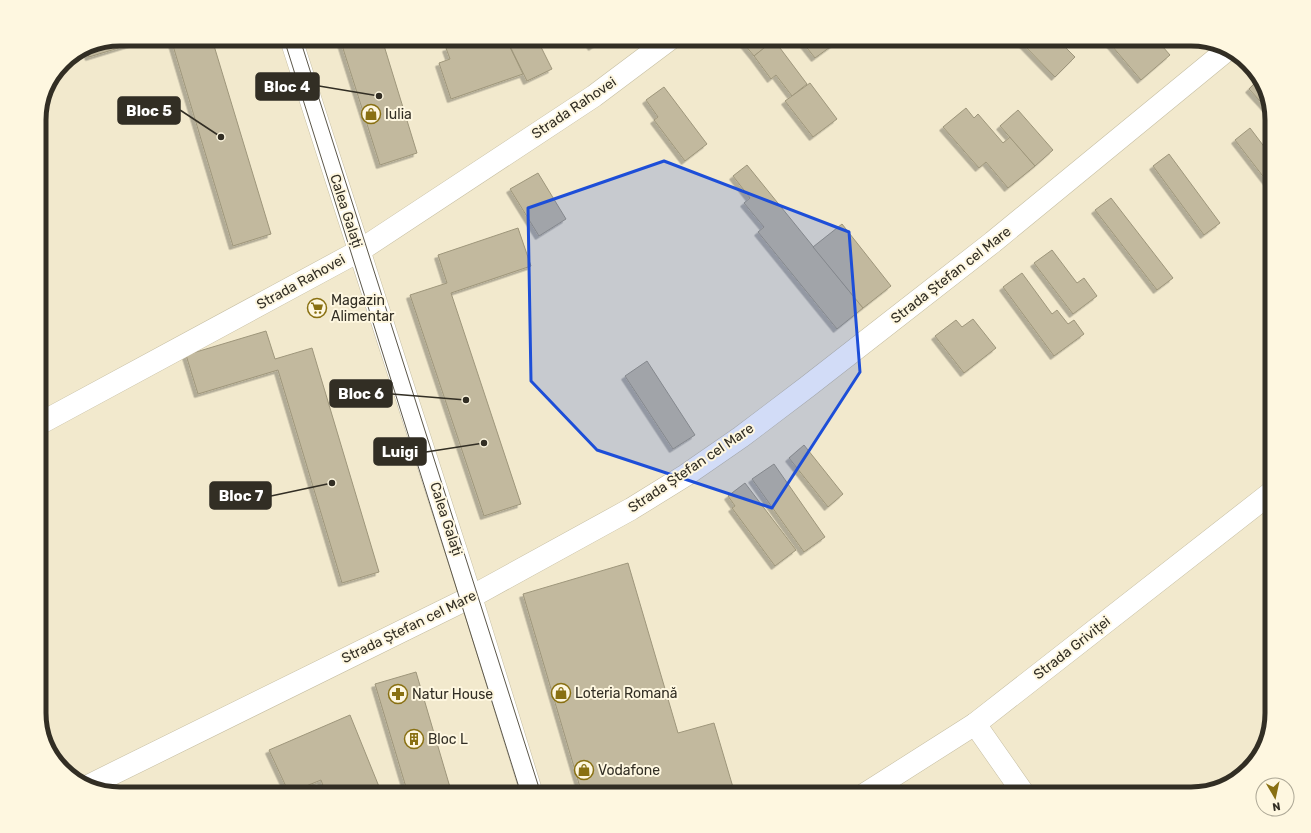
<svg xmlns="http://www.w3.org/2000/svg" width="1311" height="833" viewBox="0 0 1311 833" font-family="Rubik,sans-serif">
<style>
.building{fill:#c2b99e;stroke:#9e967b;filter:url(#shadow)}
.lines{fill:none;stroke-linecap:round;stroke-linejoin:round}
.minor-casing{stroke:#c6bea2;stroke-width:23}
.major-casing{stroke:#c6bea2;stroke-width:23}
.minor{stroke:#fff;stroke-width:22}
.major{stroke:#fff;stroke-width:22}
.tram{stroke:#5c5749;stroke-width:1}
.marked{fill:#1d4ed8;fill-opacity:0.2;stroke:#1d4ed8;stroke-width:3;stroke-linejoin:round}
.labels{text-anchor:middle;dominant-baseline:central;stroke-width:4;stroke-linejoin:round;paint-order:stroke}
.street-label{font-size:14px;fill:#322e24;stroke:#fef7e0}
.poi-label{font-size:14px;fill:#322e24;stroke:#fef7e0;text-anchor:start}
.rim{fill:none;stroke:#322e24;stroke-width:5}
.leader{fill:none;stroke:#322e24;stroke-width:1.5}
.callout-dot{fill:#322e24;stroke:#fef7e0;stroke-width:1.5}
.callout{fill:#322e24;stroke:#322e24;stroke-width:1.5}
.callout-label{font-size:15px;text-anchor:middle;font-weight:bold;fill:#fff}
</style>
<defs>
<filter id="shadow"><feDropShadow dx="-3.5" dy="3.5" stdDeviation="0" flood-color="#0004"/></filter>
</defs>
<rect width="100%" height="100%" fill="#f2e9cd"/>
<g class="building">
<polygon points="120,39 148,39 89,57 86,47 89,45"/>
<polygon points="171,39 212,39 271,234 233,246"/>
<polygon points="340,39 382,39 417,153 380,165"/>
<polygon points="474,39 506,39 523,74 451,99 439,63 450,59 446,48"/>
<polygon points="508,39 537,39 552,69 527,81 507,40"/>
<polygon points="587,39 604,39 592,47"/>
<polygon points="740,39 776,39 754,56"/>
<polygon points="800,39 841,39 815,58"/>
<polygon points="1018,39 1057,39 1075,57 1055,77"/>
<polygon points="1057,39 1075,39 1066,48"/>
<polygon points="1106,39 1156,39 1170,55 1141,80"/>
<polygon points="774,40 807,84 792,96 776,75 771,79 754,56"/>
<polygon points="1260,78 1261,80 1270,112 1249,89"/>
<polygon points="810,83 837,119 813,137 785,101"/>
<polygon points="664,87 707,144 685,161 654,120 658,117 646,100"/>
<polygon points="966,108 974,118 978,114 1003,143 1010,137 1035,166 1008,188 986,162 979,168 943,127"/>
<polygon points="1018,110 1053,150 1035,166 1000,126"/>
<polygon points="1250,128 1272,157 1272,188 1235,140"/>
<polygon points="1169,154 1220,223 1204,235 1153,166"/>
<polygon points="747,165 863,308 837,329 758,232 764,227 744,203 750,198 733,176"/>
<polygon points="538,173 566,219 539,236 510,189"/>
<polygon points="1111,198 1173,278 1157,290 1095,210"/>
<polygon points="842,224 891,286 863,308 813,247"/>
<polygon points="518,228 531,266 451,293 521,504 484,516 410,295 447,283 438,255"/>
<polygon points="1052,250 1077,283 1084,278 1097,296 1073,314 1034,263"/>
<polygon points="1022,273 1052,314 1057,310 1068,324 1074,320 1084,334 1054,356 1003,287"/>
<polygon points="973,319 996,348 964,373 935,336 956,320 962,327"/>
<polygon points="266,331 275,359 312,348 379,572 342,583 278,370 198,394 186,355"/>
<polygon points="647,361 695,435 673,449 625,376"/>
<polygon points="804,445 843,494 828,507 789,458"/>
<polygon points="774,464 825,537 804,552 752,479"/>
<polygon points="745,483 796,550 775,566 732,508 735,506 728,496"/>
<polygon points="628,563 678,733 714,723 735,794 582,794 523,594"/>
<polygon points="416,672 452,794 408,794 375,684"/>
<polygon points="350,715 382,794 326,794 321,780 289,793 269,750"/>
</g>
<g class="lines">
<defs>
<g id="minor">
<polyline points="39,424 359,251 594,96 670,39"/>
<polyline points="975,724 1024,794"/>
<polyline points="90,785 471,597 631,509 686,475 741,437 807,387 993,242 1227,50"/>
</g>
<g id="major">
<polyline points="291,39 471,597 532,794"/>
<polyline points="865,794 975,724 1272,492"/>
</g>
</defs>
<use href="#minor" class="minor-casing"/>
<use href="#major" class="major-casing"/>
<use href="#minor" class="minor"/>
<use href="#major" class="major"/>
<g class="tram">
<polyline points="284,39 521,794"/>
<polyline points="300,39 541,794"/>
</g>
</g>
<path class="marked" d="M664 161 849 232 860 372 772 508 597 450 531 381 528 208Z"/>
<defs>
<symbol id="shop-ring" viewBox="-11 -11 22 22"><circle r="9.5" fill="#fef7e0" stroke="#897012" stroke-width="1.5"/><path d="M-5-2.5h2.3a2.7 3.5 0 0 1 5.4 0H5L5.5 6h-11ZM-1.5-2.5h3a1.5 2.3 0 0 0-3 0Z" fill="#897012"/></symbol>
<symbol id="supermarket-ring" viewBox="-11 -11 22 22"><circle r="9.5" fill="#fef7e0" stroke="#897012" stroke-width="1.5"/><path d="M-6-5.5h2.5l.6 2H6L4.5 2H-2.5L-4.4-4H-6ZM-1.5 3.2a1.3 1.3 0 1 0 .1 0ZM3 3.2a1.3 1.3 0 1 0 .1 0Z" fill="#897012"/></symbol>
<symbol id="pharmacy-ring" viewBox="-11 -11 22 22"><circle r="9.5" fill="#fef7e0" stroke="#897012" stroke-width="1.5"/><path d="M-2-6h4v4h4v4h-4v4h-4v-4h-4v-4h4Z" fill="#897012"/></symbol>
<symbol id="building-ring" viewBox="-11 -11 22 22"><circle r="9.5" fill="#fef7e0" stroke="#897012" stroke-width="1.5"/><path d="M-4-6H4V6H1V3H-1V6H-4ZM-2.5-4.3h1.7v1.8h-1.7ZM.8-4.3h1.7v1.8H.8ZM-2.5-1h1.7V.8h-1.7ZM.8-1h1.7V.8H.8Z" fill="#897012"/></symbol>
</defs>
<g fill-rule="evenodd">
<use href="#shop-ring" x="360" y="103" width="22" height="22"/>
<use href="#supermarket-ring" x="306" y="297" width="22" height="22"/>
<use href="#shop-ring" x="550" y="682" width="22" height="22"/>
<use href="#pharmacy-ring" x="387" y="683" width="22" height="22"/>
<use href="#building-ring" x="403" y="728" width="22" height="22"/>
<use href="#shop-ring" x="573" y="759" width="22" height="22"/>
</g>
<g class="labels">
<g class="street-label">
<text transform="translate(574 108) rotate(-34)">Strada Rahovei</text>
<text transform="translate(346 211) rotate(72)">Calea Galați</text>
<text transform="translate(951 275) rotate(-38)">Strada Ștefan cel Mare</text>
<text transform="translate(301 282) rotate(-29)">Strada Rahovei</text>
<text transform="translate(691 468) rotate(-34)">Strada Ștefan cel Mare</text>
<text transform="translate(446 519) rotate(72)">Calea Galați</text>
<text transform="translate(409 627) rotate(-26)">Strada Ștefan cel Mare</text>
<text transform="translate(1072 648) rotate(-38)">Strada Griviței</text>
</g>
<g class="poi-label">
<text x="385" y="114">Iulia</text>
<text x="331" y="300">Magazin<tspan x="331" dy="16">Alimentar</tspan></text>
<text x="575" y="693">Loteria Romană</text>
<text x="412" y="694">Natur House</text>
<text x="428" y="739">Bloc L</text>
<text x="598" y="770">Vodafone</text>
</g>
</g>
<path d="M0 0H1311V833H0ZM120 46H1191A74 74 0 0 1 1265 120V713A74 74 0 0 1 1191 787H120A74 74 0 0 1 46 713V120A74 74 0 0 1 120 46Z" fill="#fef7e0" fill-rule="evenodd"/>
<path class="rim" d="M120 46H1191A74 74 0 0 1 1265 120V713A74 74 0 0 1 1191 787H120A74 74 0 0 1 46 713V120A74 74 0 0 1 120 46Z"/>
<path class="leader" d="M379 96L319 86M221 137L180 110M466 400L392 394M484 443L426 452M332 483L271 496"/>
<g class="callout-dot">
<circle cx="379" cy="96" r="4"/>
<circle cx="221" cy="137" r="4"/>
<circle cx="466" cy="400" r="4"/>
<circle cx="484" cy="443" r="4"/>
<circle cx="332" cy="483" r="4"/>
</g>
<g class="callout">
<rect x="256" y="73" width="63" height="27" rx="4"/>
<rect x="118" y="97" width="62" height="27" rx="4"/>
<rect x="330" y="380" width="62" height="27" rx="4"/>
<rect x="374" y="438" width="52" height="27" rx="4"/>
<rect x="210" y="482" width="61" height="27" rx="4"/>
</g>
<g class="callout-label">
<text x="287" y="92">Bloc 4</text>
<text x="149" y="116">Bloc 5</text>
<text x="361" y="399">Bloc 6</text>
<text x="400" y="457">Luigi</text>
<text x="241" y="501">Bloc 7</text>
</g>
<g transform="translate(1275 797) rotate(171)"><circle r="19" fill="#fef7e0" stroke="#aca795"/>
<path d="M0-3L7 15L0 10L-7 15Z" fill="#897012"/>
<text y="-6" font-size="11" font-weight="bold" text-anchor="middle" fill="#322e24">N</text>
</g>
</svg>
